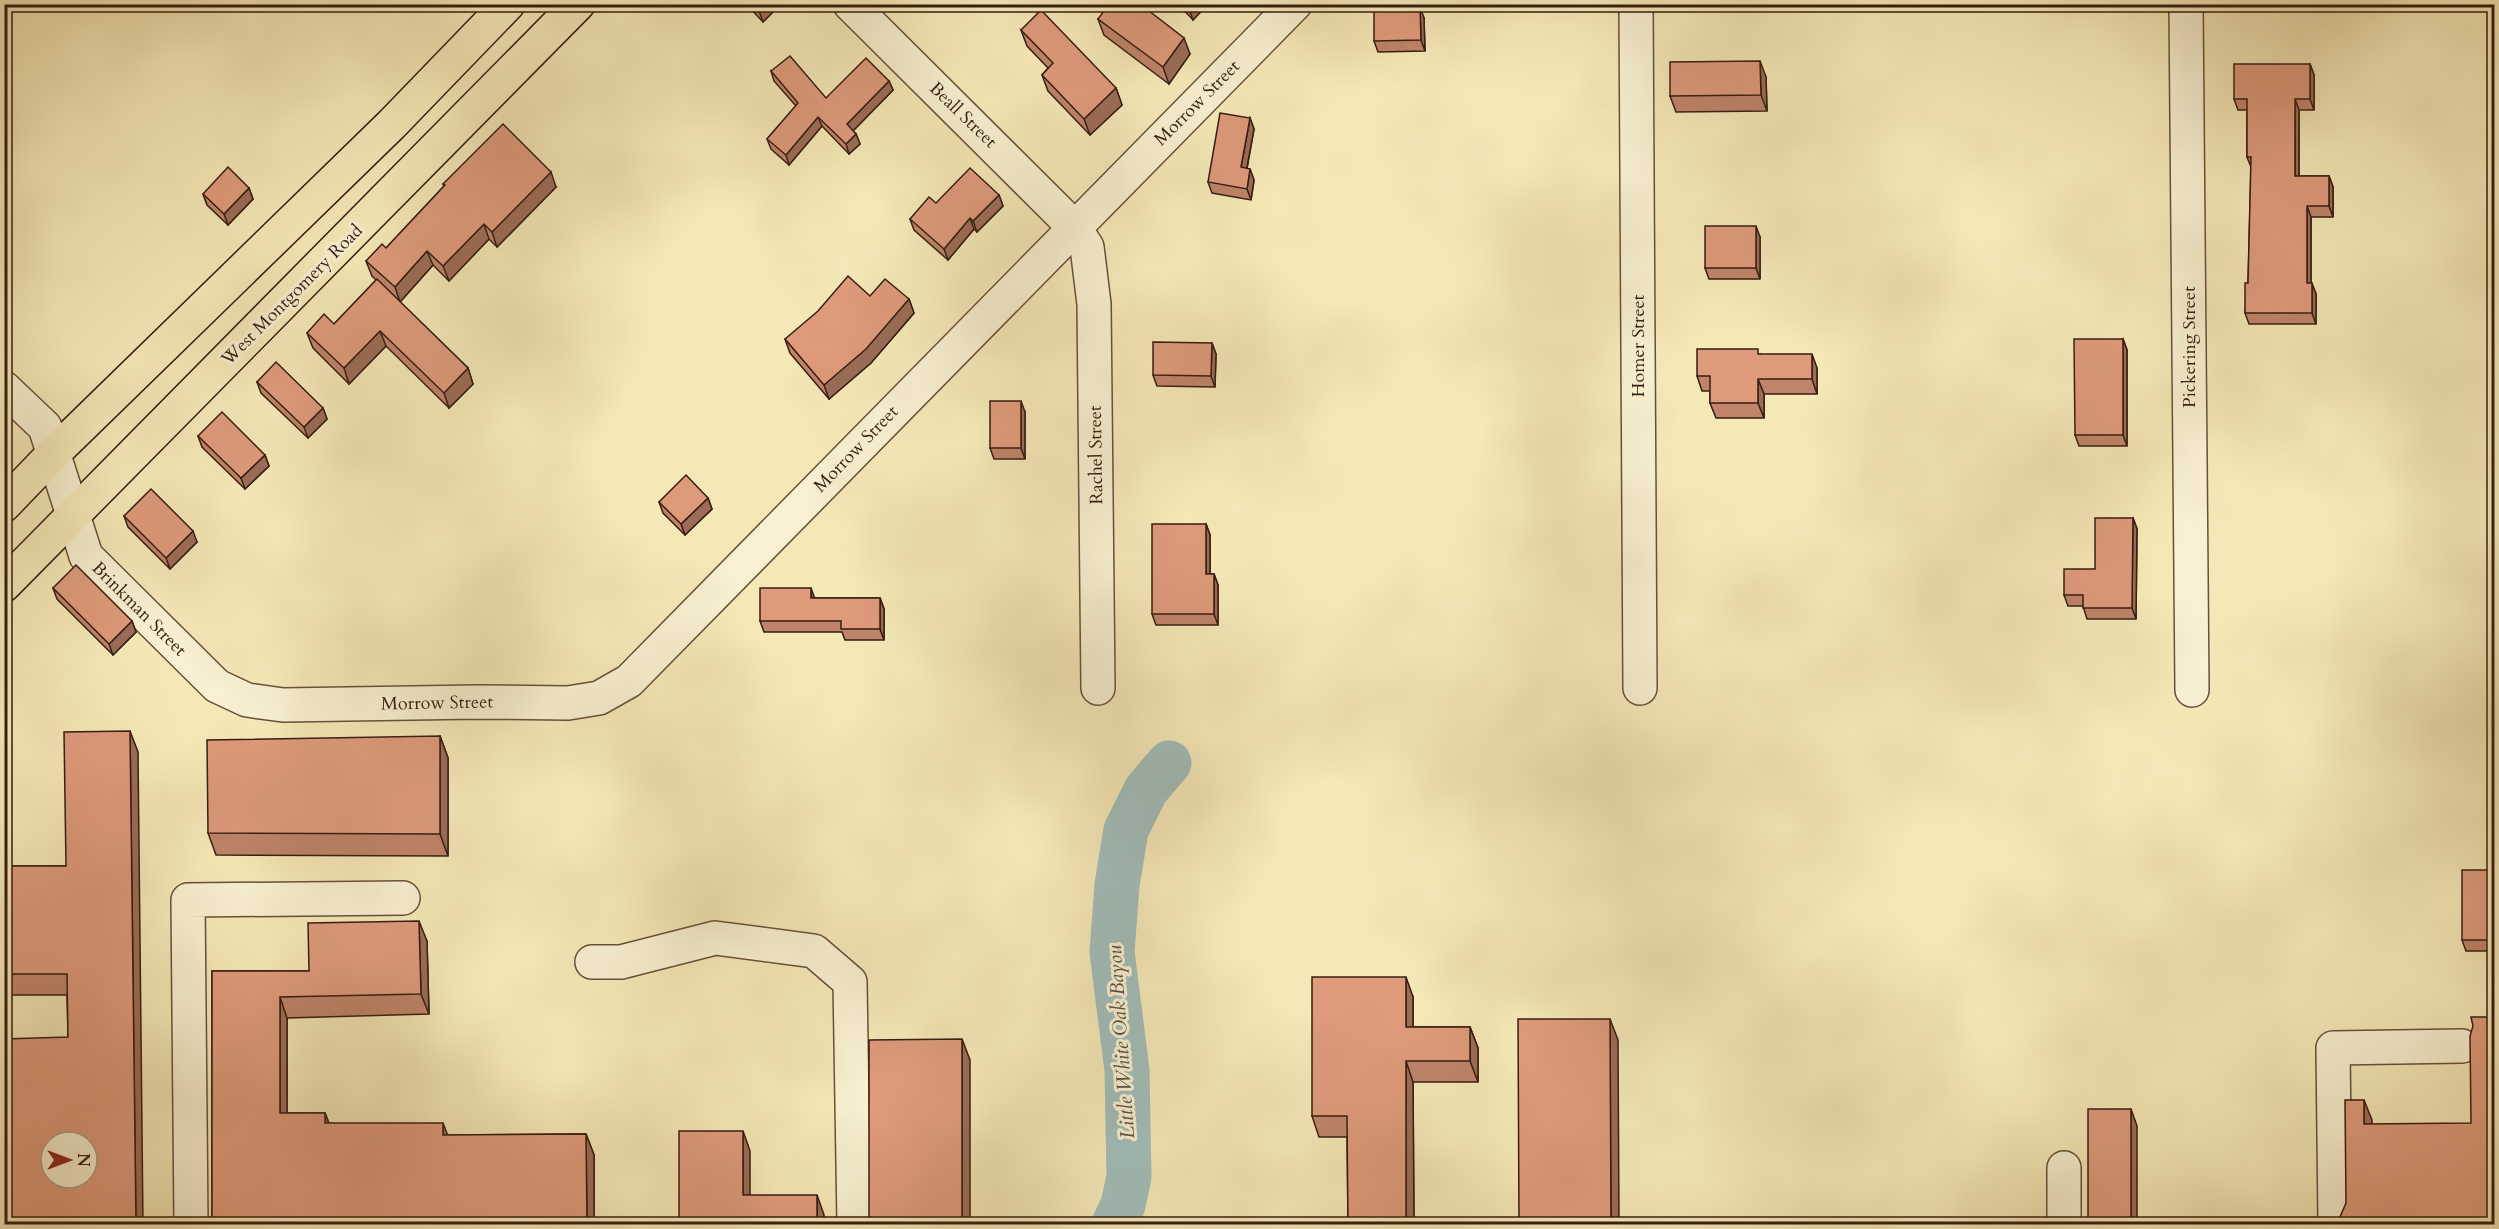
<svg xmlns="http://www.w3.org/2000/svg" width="2499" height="1229" viewBox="0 0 2499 1229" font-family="Cardo,serif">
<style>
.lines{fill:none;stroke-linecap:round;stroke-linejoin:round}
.river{stroke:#a1bdb9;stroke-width:45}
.minor-casing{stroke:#66503a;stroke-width:36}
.major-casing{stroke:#361d11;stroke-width:36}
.minor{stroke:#f8f0d0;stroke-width:33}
.major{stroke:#f5e8b7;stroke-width:33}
.wall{fill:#bf846a;stroke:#361d11;stroke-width:1.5}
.shaded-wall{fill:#9b6c56;stroke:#361d11;stroke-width:1.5}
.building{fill:#de9a7b;stroke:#361d11;stroke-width:1.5;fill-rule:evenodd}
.labels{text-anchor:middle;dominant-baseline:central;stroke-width:6;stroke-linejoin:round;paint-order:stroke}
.street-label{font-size:18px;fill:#361d11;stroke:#f8f0d0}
.water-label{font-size:20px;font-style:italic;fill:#564d43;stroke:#f8f0d0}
</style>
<rect width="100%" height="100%" fill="#f5e8b7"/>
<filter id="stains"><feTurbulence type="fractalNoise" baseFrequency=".00333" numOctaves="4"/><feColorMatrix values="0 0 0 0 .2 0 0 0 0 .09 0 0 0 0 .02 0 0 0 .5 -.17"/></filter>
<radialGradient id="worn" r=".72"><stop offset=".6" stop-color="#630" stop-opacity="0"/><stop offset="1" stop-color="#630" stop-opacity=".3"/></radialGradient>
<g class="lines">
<polyline class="river" points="1114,1224 1123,1205 1129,1177 1127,1070 1112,952 1117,885 1126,830 1146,790 1169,763"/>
<defs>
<g id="minor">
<polyline points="850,4 1074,227 1087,247 1094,304 1098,688"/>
<polyline points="1636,4 1640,688"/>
<polyline points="2186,4 2192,690"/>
<polyline points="4,388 45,427 86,556 217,686 247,700 283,705 477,702 568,703 599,698 629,681 1295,4"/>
<polyline points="592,962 621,962 715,938 814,951 850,982 854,1224"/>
<polyline points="2064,1168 2064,1224"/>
<polyline points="191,1224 188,900 403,898"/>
<polyline points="2335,1224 2333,1048 2462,1046"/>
</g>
<g id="major">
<polyline points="4,505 54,453 392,124 508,4"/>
<polyline points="4,585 578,4"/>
</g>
</defs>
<use href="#minor" class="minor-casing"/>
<use href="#major" class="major-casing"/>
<use href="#minor" class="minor"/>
<use href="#major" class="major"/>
</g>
<g class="wall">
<polygon points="746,4 781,4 763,22"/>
<polygon points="1178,4 1208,4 1193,20"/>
<polygon points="1424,18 1425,51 1378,52 1374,41"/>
<polygon points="1098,19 1190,54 1169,84 1104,35"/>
<polygon points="1021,30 1116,88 1122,105 1090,135 1048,91 1042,75 1048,68 1027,46"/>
<polygon points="2310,64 2314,75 2314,110 2299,110 2299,176 2329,176 2333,187 2333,217 2311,217 2311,283 2316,294 2316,324 2249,324 2245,313 2248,283 2251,167 2247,157 2247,110 2238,110 2234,99"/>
<polygon points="771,71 826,98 889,81 893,90 853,131 856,134 860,144 849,154 822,126 789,165 771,149 767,139 796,106 774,81"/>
<polygon points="1766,77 1767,111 1676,112 1670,96"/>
<polygon points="1250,118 1254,129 1247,169 1250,169 1254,180 1251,200 1212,193 1208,182"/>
<polygon points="443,184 556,187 497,247 489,239 449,281 433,265 400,302 468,368 473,384 449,408 386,346 349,384 313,348 307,333 334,324 376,280 372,276 366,261 386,248 444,186"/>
<polygon points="249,188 253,199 228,225 207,205 203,194"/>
<polygon points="999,195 1003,206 977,232 974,229 948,260 914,230 910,219 936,203"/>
<polygon points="1760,237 1760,279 1709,279 1705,268"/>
<polygon points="870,296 909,299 914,313 871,363 829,399 790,353 785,339"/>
<polygon points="2123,339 2127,350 2127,446 2079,446 2075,435"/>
<polygon points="1212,343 1216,354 1215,387 1157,386 1153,375"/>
<polygon points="1760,354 1817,368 1817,394 1764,394 1764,418 1716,418 1710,403 1710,391 1702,391 1697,376"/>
<polygon points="257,382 323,408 327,419 308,438 261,393"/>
<polygon points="1025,412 1025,459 994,459 990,448"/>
<polygon points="198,436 265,455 269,466 245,489 202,447"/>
<polygon points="708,498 712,509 685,535 663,513 659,502"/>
<polygon points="124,516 197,542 170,569 128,527"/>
<polygon points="2133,518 2137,529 2136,619 2087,619 2083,606 2068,606 2064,595 2095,569"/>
<polygon points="1206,524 1210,535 1210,574 1214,574 1218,585 1218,625 1156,625 1152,614"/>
<polygon points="53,588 132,621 136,632 113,655 57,599"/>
<polygon points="815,598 880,598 884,609 884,640 845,640 842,632 764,632 760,621"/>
<polygon points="440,736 448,758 448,856 216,855 208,833"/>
<polygon points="138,752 68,1037 67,995 4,995 4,866 66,866"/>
<polygon points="2494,870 2494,951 2466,951 2462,940"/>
<polygon points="427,941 429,1014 287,1018 287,1113 325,1113 329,1123 447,1135 586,1134 594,1155 594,1224 212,1224 212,971 309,971"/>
<polygon points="1413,997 1413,1027 1470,1027 1478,1048 1478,1082 1413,1082 1414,1224 1348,1224 1347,1137 1319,1137 1312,1116"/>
</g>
<g class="shaded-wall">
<polygon points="766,4 781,4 763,22 759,11"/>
<polygon points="1194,4 1208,4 1193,20 1189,9"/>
<polygon points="1420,7 1424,18 1425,51 1421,40"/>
<polygon points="1184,38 1190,54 1169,84 1163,67"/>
<polygon points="1760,61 1766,77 1767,111 1761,95"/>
<polygon points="2310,64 2314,75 2314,110 2310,99"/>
<polygon points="889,81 893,90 851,133 847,124"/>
<polygon points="1116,88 1122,105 1090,135 1084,119"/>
<polygon points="2295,99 2299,110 2299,187 2295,176"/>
<polygon points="818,117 822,126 789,165 786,155"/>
<polygon points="1250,118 1254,129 1245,178 1241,167"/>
<polygon points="856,134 860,144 849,154 846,144"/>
<polygon points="1250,169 1254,180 1251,200 1247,189"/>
<polygon points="551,172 556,187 497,247 492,232"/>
<polygon points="2329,176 2333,187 2333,217 2329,206"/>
<polygon points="249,188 253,199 228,225 224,214"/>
<polygon points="999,195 1003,206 977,232 973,221"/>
<polygon points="2307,206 2311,217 2311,294 2307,283"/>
<polygon points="970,218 974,229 948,260 944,249"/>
<polygon points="484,224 489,239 449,281 443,266"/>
<polygon points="1756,226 1760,237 1760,279 1756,268"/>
<polygon points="427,251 433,265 400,302 395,287"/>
<polygon points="2312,283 2316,294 2316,324 2312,313"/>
<polygon points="909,299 914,313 871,363 829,399 824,385"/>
<polygon points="380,331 386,346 349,384 344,368"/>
<polygon points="2123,339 2127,350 2127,446 2123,435"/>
<polygon points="1212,343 1216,354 1215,387 1211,376"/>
<polygon points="1812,354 1817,368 1817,394 1812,379"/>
<polygon points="468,368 473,384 449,408 444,393"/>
<polygon points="1758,379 1764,394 1764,418 1758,403"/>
<polygon points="1021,401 1025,412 1025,459 1021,448"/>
<polygon points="323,408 327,419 308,438 304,427"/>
<polygon points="265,455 269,466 245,489 241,478"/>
<polygon points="708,498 712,509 685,535 681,524"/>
<polygon points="2133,518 2137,529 2136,619 2132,608"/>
<polygon points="1206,524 1210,535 1210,585 1206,574"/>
<polygon points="193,531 197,542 170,569 166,558"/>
<polygon points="1214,574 1218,585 1218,625 1214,614"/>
<polygon points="811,588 815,599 811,598"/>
<polygon points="880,598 884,609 884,640 880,629"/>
<polygon points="132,621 136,632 113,655 109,644"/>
<polygon points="130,731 138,752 143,1224 136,1224"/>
<polygon points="440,736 448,758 448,856 440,834"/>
<polygon points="419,921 427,941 429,1014 421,994"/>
<polygon points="1406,977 1413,997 1413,1048 1406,1027"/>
<polygon points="280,997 287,1018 287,1133 280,1113"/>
<polygon points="1610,1019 1618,1040 1619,1224 1611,1224"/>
<polygon points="1470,1027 1478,1048 1478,1082 1470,1061"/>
<polygon points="962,1039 970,1060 970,1224 962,1224"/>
<polygon points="1406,1061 1413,1082 1414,1224 1406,1224"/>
<polygon points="2364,1100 2372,1120 2372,1144 2364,1124"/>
<polygon points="2131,1109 2137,1126 2137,1224 2131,1224"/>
<polygon points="325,1113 333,1134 325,1123"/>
<polygon points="443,1123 451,1144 443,1135"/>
<polygon points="743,1131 750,1151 750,1215 743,1195"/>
<polygon points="586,1134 594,1155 594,1224 587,1224"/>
<polygon points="817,1195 824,1215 824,1224 817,1224"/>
</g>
<g class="building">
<polygon points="753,4 766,4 759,11"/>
<polygon points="1109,4 1140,4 1184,38 1163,67 1098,19"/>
<polygon points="1185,4 1194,4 1189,9"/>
<polygon points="1420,7 1421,40 1374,41 1374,8"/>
<polygon points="1041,10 1116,88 1084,119 1042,75 1053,63 1021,30"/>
<polygon points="790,56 826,98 866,58 889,81 847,124 856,134 846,144 818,117 786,155 767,139 798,103 771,71"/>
<polygon points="1760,61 1761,95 1670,96 1670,62"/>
<polygon points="2234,64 2310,64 2310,99 2295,99 2295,176 2329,176 2329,206 2307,206 2307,283 2312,283 2312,313 2245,313 2245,283 2248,283 2251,157 2247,157 2247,99 2234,99"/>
<polygon points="1220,113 1250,118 1241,167 1250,169 1247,189 1208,182"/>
<polygon points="503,124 551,172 492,232 484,224 443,266 427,251 395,287 366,261 382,244 386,248 445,185 443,184"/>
<polygon points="228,167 249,188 224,214 203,194"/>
<polygon points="970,168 999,195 973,221 970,218 944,249 910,219 929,197 936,203"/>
<rect x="1705" y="226" width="51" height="42"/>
<polygon points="848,276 870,296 885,279 909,299 866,349 824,385 785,339 818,311"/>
<polygon points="377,279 468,368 444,393 380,331 344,368 307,333 324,314 334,324"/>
<polygon points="2074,339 2123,339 2123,435 2075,435"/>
<polygon points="1153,342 1212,343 1211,376 1153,375"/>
<polygon points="1697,349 1758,349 1758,354 1812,354 1812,379 1758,379 1758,403 1710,403 1710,376 1697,376"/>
<polygon points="276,362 323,408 304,427 257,382"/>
<rect x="990" y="401" width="31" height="47"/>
<polygon points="222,412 265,455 241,478 198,436"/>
<polygon points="686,475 708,498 681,524 659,502"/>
<polygon points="151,489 193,531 166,558 124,516"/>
<polygon points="2095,518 2133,518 2132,608 2083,608 2083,595 2064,595 2064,569 2095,569"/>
<polygon points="1152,524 1206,524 1206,574 1214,574 1214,614 1152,614"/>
<polygon points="76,565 132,621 109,644 53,588"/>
<polygon points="760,588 811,588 811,598 880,598 880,629 841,629 841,621 760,621"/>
<path d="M130 731 136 1224H4V1039L68 1037 67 974H4V866H66L64 732ZM51 1142H87V1178H51Z"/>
<polygon points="440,736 440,834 208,833 207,740"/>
<rect x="2462" y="870" width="32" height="70"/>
<polygon points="419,921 421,994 280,997 280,1113 325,1113 325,1123 443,1123 443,1135 586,1134 587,1224 212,1224 212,971 309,971 308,923"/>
<polygon points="1312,977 1406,977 1406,1027 1470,1027 1470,1061 1406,1061 1406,1224 1348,1224 1347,1116 1312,1116"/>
<polygon points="2471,1017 2494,1017 2494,1224 2340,1224 2340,1217 2346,1203 2345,1100 2364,1100 2364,1124 2471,1123 2470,1036 2473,1026"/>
<polygon points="1518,1019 1610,1019 1611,1224 1519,1224"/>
<polygon points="962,1039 962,1224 869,1224 869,1040"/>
<rect x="2088" y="1109" width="43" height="115"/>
<polygon points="679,1131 743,1131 743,1195 817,1195 817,1224 679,1224"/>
</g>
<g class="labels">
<g class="street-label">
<text transform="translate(1197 103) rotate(-45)">Morrow Street</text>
<text transform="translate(963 115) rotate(44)">Beall Street</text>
<text transform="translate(292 295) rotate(-45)">West Montgomery Road</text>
<text transform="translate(1638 346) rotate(-90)">Homer Street</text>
<text transform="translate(2189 347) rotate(-90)">Pickering Street</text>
<text transform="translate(856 449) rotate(-46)">Morrow Street</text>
<text transform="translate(1096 455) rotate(-91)">Rachel Street</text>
<text transform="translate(139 609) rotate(45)">Brinkman Street</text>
<text transform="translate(437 703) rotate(-1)">Morrow Street</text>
</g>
<g class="water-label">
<text transform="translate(1121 1042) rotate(-94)">Little White Oak Bayou</text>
</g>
</g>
<rect width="2499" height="1229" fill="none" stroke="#f5e8b7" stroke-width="24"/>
<rect x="6" y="6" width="2487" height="1217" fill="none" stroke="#361d11" stroke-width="3"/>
<rect x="12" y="12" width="2475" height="1205" fill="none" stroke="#361d11" stroke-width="1.5"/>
<g transform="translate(69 1160) rotate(90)"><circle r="28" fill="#f8f0d0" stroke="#aa9c84" stroke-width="1.5"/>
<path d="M0-4.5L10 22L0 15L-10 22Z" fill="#8f2418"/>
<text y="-9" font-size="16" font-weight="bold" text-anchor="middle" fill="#361d11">N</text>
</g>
<rect width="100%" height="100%" filter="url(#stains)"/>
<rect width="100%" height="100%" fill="url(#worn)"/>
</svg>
